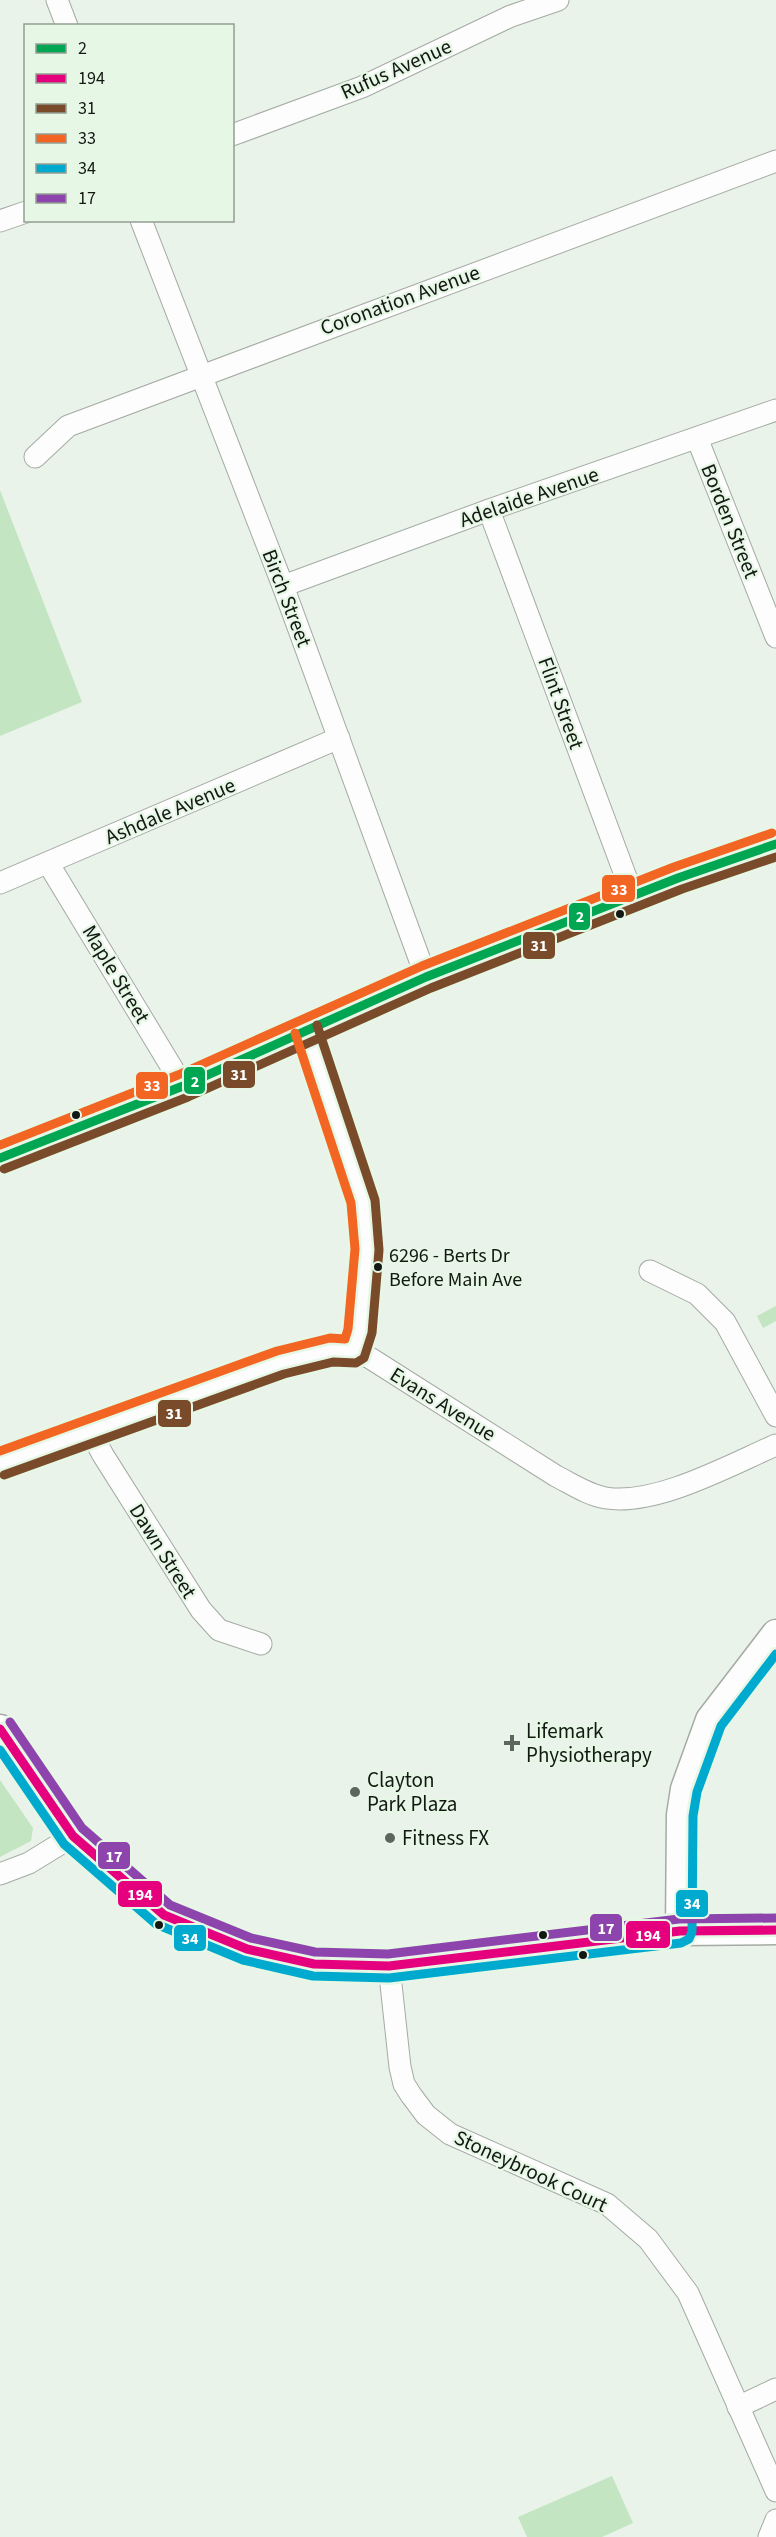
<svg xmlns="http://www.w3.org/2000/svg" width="776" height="2537" viewBox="0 0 776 2537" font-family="'Source Sans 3',sans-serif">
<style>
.green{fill:#c3e5c1}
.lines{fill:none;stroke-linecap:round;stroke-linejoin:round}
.street-casing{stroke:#a4aaa4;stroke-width:23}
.secondary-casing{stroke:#a4aaa4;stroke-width:31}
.street{stroke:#fcfdfc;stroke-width:21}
.secondary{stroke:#fcfdfc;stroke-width:28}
.bus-1-casing{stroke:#e7f7e6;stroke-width:14}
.bus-2-casing{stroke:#e7f7e6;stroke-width:14}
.bus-3-casing{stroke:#e7f7e6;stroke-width:14}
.bus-4-casing{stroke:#e7f7e6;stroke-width:14}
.bus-5-casing{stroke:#e7f7e6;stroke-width:14}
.bus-6-casing{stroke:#e7f7e6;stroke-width:14}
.bus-1{stroke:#00a651;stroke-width:9}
.bus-2{stroke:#e5007d;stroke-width:9}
.bus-3{stroke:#7a4b2a;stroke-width:9}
.bus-4{stroke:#f26522;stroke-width:9}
.bus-5{stroke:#00a9ce;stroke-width:9}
.bus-6{stroke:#8e44ad;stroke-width:9}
.bus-dot{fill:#131813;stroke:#e7f7e6;stroke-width:2}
.poi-dot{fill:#5e655e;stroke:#e7f7e6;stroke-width:2}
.labels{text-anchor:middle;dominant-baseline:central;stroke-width:4.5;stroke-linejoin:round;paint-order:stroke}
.bus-label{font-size:20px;fill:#131813;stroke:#e7f7e6;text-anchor:start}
.street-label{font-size:21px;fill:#131813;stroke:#e7f7e6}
.poi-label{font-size:21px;fill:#131813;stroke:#e7f7e6;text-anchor:start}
.line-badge{stroke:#e7f7e6;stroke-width:2}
.badge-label{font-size:16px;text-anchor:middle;font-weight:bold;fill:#fff}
</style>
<rect width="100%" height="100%" fill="#eaf3ea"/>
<g class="green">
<polygon points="0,490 82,702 0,736"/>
<polygon points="776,1306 776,1321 763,1328 757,1316"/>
<polygon points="0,1780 33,1828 31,1841 0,1857"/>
<polygon points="612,2476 633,2523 602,2537 527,2537 518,2517"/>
</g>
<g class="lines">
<defs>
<g id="street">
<polyline points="57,0 67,26"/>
<polyline points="232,135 362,87 511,16 558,0"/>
<polyline points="141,220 283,586 426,977"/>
<polyline points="0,221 26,212"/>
<polyline points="697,438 776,637"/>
<polyline points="35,457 68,426 776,161"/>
<polyline points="489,510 633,896"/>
<polyline points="283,586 489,510 776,410"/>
<polyline points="48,863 183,1086"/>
<polyline points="0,883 339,738"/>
<polyline points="306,1029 363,1201 367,1249 360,1331 354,1351"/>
<polyline points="650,1271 697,1294 725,1322 776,1416"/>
<polyline points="90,1431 103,1455 201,1610 219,1630 261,1644"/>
<path d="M0 1464 281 1362 332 1350 354 1351 370 1358 556 1476C572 1484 588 1495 606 1498 656 1506 730 1465 776 1445"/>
<polyline points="0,1874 29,1863 73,1836"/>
<polyline points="389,1966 400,2067 404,2084 411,2095 426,2115 450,2134 607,2204 648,2239 688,2293 776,2491"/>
<polyline points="738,2407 776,2389"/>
<polyline points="769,2537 776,2520"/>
</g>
<g id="secondary">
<polyline points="0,1158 183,1086 426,977 678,878 776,844"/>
<polyline points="0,1729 73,1836 164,1915 247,1949 314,1964 389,1966 680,1931 776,1930"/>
<polyline points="680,1931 681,1815 685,1789 710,1720 776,1634"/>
</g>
</defs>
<use href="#street" class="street-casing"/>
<use href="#secondary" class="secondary-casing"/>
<use href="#street" class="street"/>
<use href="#secondary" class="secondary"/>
<defs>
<polyline id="bus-1" points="0,1158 183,1086 426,977 678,878 776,844"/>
<polyline id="bus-2" points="0,1729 73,1836 164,1915 247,1949 314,1964 389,1966 680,1931 776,1930"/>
<g id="bus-3">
<polyline points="4,1169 188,1097 431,988 682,889 776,857"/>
<polyline points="4,1475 284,1374 333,1362 356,1363 364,1358 372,1333 379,1250 375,1200 317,1025"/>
</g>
<g id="bus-4">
<polyline points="0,1145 178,1075 422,966 674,867 772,833"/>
<polyline points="0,1451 277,1351 330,1338 345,1339 348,1329 355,1249 351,1203 295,1033"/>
</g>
<polyline id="bus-5" points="0,1750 64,1844 156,1924 243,1960 313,1976 389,1978 681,1943 689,1939 692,1932 693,1816 697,1792 721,1726 776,1654"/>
<polyline id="bus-6" points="10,1722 82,1828 170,1905 251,1938 315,1952 388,1954 679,1919 776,1918"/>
</defs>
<use href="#bus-1" class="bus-1-casing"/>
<use href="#bus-2" class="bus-2-casing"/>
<use href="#bus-3" class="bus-3-casing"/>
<use href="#bus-4" class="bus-4-casing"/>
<use href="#bus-5" class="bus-5-casing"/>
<use href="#bus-6" class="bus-6-casing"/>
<use href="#bus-1" class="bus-1"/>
<use href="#bus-2" class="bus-2"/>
<use href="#bus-3" class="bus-3"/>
<use href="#bus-4" class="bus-4"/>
<use href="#bus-5" class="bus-5"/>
<use href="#bus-6" class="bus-6"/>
</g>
<g class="bus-dot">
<circle cx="620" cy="914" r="5"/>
<circle cx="76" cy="1115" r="5"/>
<circle cx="378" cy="1267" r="5"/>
<circle cx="159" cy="1925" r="5"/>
<circle cx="543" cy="1935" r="5"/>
<circle cx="583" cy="1955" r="5"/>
</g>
<g class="poi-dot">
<path d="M509 1734h6v6h6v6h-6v6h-6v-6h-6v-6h6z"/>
<circle cx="355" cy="1792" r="6"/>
<circle cx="390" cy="1838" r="6"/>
</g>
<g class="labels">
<g class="bus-label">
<text x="389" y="1256">6296 - Berts Dr<tspan x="389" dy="24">Before Main Ave</tspan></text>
</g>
<g class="street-label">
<text transform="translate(396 69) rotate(-24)">Rufus Avenue</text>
<text transform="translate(400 300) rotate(-20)">Coronation Avenue</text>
<text transform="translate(529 497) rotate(-19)">Adelaide Avenue</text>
<text transform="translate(730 521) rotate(68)">Borden Street</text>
<text transform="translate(287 598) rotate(69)">Birch Street</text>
<text transform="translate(561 703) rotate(70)">Flint Street</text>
<text transform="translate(170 811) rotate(-23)">Ashdale Avenue</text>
<text transform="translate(116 974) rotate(59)">Maple Street</text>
<text transform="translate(443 1404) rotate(32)">Evans Avenue</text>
<text transform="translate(163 1551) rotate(58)">Dawn Street</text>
<text transform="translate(531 2171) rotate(25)">Stoneybrook Court</text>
</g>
<g class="poi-label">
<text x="526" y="1731">Lifemark<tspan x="526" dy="24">Physiotherapy</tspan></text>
<text x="367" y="1780">Clayton<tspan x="367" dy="24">Park Plaza</tspan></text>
<text x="402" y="1838">Fitness FX</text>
</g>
</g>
<g class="line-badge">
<rect x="601" y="874" width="35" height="29" rx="6" fill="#f26522"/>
<rect x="568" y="902" width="23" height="29" rx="6" fill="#00a651"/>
<rect x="522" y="931" width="34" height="29" rx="6" fill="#7a4b2a"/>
<rect x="222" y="1060" width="34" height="29" rx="6" fill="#7a4b2a"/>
<rect x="183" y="1066" width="23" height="29" rx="6" fill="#00a651"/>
<rect x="135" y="1071" width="34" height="29" rx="6" fill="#f26522"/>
<rect x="157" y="1399" width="35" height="29" rx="6" fill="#7a4b2a"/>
<rect x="97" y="1841" width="34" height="29" rx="6" fill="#8e44ad"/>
<rect x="117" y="1880" width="46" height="28" rx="6" fill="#e5007d"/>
<rect x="675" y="1889" width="34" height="29" rx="6" fill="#00a9ce"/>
<rect x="589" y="1913" width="34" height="29" rx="6" fill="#8e44ad"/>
<rect x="625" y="1920" width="46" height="29" rx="6" fill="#e5007d"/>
<rect x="173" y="1924" width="34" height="28" rx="6" fill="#00a9ce"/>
</g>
<g class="badge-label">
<text x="619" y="895">33</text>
<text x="580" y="922">2</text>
<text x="539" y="951">31</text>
<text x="239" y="1080">31</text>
<text x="195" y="1087">2</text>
<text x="152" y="1091">33</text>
<text x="174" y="1419">31</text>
<text x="114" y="1862">17</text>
<text x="140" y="1900">194</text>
<text x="692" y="1909">34</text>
<text x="606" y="1934">17</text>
<text x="648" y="1941">194</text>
<text x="190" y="1944">34</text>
</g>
<rect x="24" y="24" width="210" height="198" fill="#e7f7e6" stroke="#929e92" stroke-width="1.5"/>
<rect x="36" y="44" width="30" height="9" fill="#00a651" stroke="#929e92" stroke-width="1.5"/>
<text x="78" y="54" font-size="18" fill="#131813">2</text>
<rect x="36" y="74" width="30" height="9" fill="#e5007d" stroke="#929e92" stroke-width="1.5"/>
<text x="78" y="84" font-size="18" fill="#131813">194</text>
<rect x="36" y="104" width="30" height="9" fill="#7a4b2a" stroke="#929e92" stroke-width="1.5"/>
<text x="78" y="114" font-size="18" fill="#131813">31</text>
<rect x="36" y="134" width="30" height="9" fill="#f26522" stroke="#929e92" stroke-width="1.5"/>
<text x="78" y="144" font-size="18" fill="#131813">33</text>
<rect x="36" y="164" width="30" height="9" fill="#00a9ce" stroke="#929e92" stroke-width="1.5"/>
<text x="78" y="174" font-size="18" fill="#131813">34</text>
<rect x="36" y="194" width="30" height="9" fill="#8e44ad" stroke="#929e92" stroke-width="1.5"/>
<text x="78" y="204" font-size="18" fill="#131813">17</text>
</svg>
